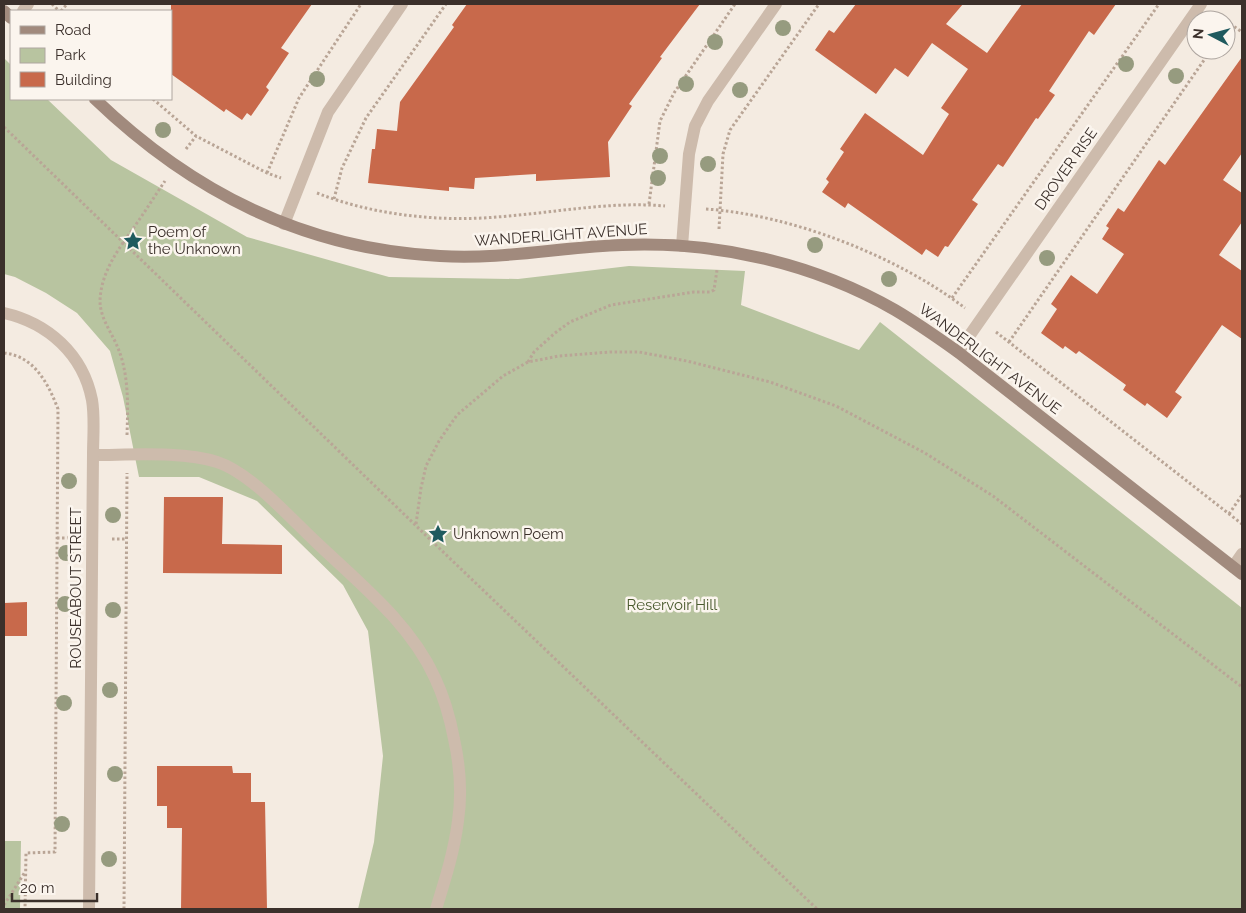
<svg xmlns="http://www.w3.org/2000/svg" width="1246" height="913" viewBox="0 0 1246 913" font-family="Raleway,sans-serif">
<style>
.green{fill:#b8c4a0}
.building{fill:#c8694b}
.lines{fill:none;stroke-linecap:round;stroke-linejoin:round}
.path{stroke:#b9a596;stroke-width:3;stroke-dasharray:2.5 2.5;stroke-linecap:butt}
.lane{stroke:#cdbbac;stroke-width:12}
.street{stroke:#cdbbac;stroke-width:12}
.secondary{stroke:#a18a7d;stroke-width:12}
.tree{fill:#969b7f}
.labels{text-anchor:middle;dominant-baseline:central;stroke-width:5;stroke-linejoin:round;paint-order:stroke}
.street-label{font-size:15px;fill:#3b302b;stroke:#fbf5ee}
.poi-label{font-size:15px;fill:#3b302b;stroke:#fbf5ee;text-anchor:start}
.park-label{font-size:15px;fill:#4a5a2e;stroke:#fbf5ee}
</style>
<rect width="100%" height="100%" fill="#f4ebe1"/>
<g class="green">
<polygon points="4,58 11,65 11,99 47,99 111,160 247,237 389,277 518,279 629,266 745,271 741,305 859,350 880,322 1242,608 1242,909 358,909 374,842 383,756 368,631 343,585 257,501 199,477 139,477 123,397 110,351 77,313 46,293 15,277 4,274"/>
<polygon points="4,841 21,841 20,909 4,909"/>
</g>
<g class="building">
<polygon points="171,4 312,4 281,48 289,53 266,87 269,90 251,116 247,113 242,120 226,109 224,112 171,74"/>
<polygon points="467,4 700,4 660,57 662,58 629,104 632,106 608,142 610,177 536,181 536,174 475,178 474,189 449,187 449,191 368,183 372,149 375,149 377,129 397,131 400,102 454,27 452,25"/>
<polygon points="856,4 963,4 946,24 987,53 1022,4 1116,4 1094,35 1089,31 1049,91 1055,95 1038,119 1036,118 1003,167 998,164 972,200 978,204 948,247 945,246 938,257 926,249 922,255 848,203 845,208 822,192 829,182 826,179 844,152 840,149 865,113 923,155 949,114 941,108 968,69 932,43 908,77 895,68 876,94 815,50 829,30 834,33"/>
<polygon points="1242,57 1242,153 1223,180 1242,193 1242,222 1219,255 1242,271 1242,339 1222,325 1175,392 1182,397 1167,418 1147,403 1145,406 1123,390 1126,385 1079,351 1076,354 1065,346 1063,349 1041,333 1057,309 1051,304 1071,275 1097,294 1124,254 1102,239 1109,228 1106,226 1118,208 1124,212 1159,160 1165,165"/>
<polygon points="164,497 223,497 222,544 282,545 282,574 163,573"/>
<polygon points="27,602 27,636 4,636 4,603"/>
<polygon points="157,766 232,766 233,773 251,773 251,802 265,802 267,909 181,909 182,828 167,828 167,806 157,806"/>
</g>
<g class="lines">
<g class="path">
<polyline points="52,4 59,11"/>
<polyline points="61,11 67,4"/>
<polyline points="1218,14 1225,20"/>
<polyline points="1226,21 1242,32"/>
<polyline points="153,99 196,136 267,173 281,178"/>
<polyline points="4,127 439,548 817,909"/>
<polyline points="186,149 196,136"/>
<polyline points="267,173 299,98 361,4"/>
<path d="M317 193C373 215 438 222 497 217 553 213 609 201 665 206"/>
<polyline points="334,199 342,168 366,118 446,4"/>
<polyline points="649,204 660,121 674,93 735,4"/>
<path d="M706 209C792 215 897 256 965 308"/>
<polyline points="719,229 723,154 730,130 819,4"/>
<polyline points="952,298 1159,4"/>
<polyline points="996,332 1242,524"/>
<polyline points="1009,342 1211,50"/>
<path d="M4 353C34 356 48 383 58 409L55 852 26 853 25 909"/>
<polyline points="528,362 534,352 555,333 570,322 611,305 694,292 710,292 714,290 717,270"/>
<path d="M127 435C128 406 129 375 118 348 112 333 100 318 100 301 101 269 122 245 139 220 148 207 156 194 165 181"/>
<polyline points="1229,514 1242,495"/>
<polyline points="416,524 421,488 426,466 439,441 457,415 503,376 528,362 559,356 610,352 639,352 687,361 770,382 836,406 925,453 993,496 1242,687"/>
<polyline points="57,538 71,538"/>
<polyline points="112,539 127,539"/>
<polyline points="4,905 25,872"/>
<polyline points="124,909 127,473"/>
</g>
<path class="lane" d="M93 455C130 455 183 451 217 462 251 473 290 518 316 542 359 583 410 623 435 678 444 697 450 718 454 739 460 766 462 794 458 821 454 852 445 880 436 909"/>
<g class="street">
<polyline points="23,11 28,4"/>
<polyline points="284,224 328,112 402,4"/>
<polyline points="682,246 689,154 695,126 708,101 776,4"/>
<path d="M4 313C48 323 83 354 92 400 95 418 93 437 93 455L89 909"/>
<polyline points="958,352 1201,4"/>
<polyline points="1233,567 1242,554"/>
</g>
<g class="secondary">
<polyline points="4,11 11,18"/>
<path d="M95 99C192 192 304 249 440 256 501 260 561 247 622 245 716 241 813 263 895 310 917 323 937 337 958 352L1242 574"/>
</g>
</g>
<g class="tree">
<circle cx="783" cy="28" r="8"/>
<circle cx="715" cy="42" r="8"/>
<circle cx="1126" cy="64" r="8"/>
<circle cx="1176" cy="76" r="8"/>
<circle cx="317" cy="79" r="8"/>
<circle cx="686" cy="84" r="8"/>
<circle cx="740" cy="90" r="8"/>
<circle cx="163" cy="130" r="8"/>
<circle cx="660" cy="156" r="8"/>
<circle cx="708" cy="164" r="8"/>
<circle cx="658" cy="178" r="8"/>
<circle cx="815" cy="245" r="8"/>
<circle cx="1047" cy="258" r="8"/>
<circle cx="889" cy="279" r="8"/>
<circle cx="69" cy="481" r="8"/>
<circle cx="113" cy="515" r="8"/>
<circle cx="66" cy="553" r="8"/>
<circle cx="65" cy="604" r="8"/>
<circle cx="113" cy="610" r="8"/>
<circle cx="110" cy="690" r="8"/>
<circle cx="64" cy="703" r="8"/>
<circle cx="115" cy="774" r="8"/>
<circle cx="62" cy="824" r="8"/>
<circle cx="109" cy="859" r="8"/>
</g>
<defs>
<symbol id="sight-bare" viewBox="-9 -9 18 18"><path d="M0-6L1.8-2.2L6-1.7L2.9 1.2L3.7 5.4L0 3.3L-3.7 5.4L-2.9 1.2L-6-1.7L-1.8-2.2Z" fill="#1f5a5e" stroke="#fbf5ee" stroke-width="2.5" paint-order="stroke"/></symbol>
</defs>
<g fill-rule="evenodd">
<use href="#sight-bare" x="119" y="227" width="28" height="28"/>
<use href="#sight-bare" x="424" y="520" width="28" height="28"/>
</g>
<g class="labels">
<g class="street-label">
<text transform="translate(1066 169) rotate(-55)">DROVER RISE</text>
<text transform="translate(561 235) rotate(-4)">WANDERLIGHT AVENUE</text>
<text transform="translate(990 359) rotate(37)">WANDERLIGHT AVENUE</text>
<text transform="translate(76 588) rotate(-90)">ROUSEABOUT STREET</text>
</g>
<g class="poi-label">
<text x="148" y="232">Poem of<tspan x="148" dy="17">the Unknown</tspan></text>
<text x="453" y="534">Unknown Poem</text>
</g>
<g class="park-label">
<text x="672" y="605">Reservoir Hill</text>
</g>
</g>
<rect width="1246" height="913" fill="none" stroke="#3b302b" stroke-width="10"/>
<rect x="10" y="10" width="162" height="90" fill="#fbf5ee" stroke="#aea6a0"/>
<rect x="20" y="26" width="25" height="8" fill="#a18a7d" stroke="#aea6a0"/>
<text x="55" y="35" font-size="15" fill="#3b302b">Road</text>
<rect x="20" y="48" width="25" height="15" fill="#b8c4a0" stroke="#aea6a0"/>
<text x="55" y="60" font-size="15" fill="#3b302b">Park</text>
<rect x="20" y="72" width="25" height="15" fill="#c8694b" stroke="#aea6a0"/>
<text x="55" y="85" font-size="15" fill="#3b302b">Building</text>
<g transform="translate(1211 35) rotate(276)"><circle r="24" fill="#fbf5ee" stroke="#aea6a0"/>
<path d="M0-4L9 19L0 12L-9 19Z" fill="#1f5a5e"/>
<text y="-8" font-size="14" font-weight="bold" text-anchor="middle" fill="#3b302b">N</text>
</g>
<path d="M12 893v8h85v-8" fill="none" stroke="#3b302b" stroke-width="2.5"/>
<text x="20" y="893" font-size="15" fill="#3b302b" stroke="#fbf5ee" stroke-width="4" paint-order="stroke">20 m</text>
</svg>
